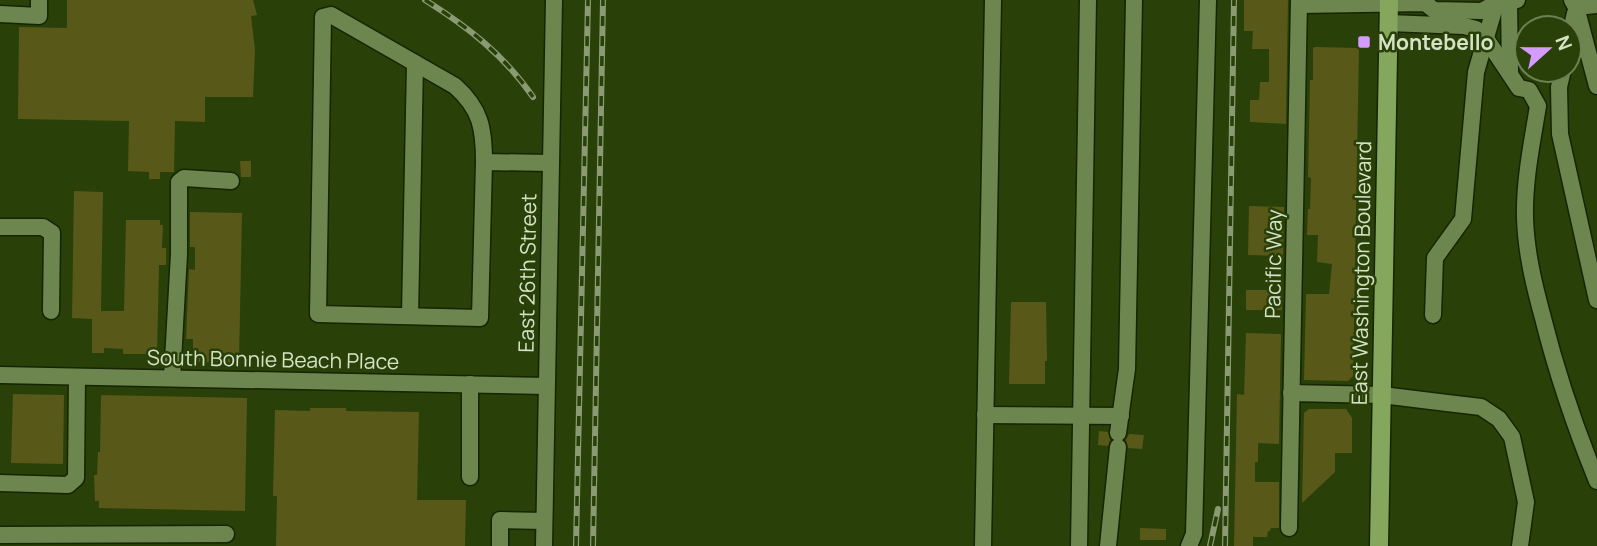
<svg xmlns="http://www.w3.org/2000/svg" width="1597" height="546" viewBox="0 0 1597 546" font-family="Manrope,sans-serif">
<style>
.building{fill:#585818}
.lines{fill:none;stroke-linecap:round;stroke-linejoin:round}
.minor-casing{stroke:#152500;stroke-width:19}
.major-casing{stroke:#152500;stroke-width:21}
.minor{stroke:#6d8650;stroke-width:16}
.major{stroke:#84a65d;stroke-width:18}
.rail-casing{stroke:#8a9b73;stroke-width:6}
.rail{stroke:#2a4009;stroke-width:3.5;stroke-dasharray:10;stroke-linecap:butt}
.poi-dot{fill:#d39cfd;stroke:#2a4009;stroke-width:2.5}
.labels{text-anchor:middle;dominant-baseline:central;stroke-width:5;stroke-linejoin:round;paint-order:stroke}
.poi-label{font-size:21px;font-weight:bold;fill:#d4e2c5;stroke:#2a4009;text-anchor:start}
.street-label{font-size:21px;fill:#d4e2c5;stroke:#2a4009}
</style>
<rect width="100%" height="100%" fill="#2a4009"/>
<g class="building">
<polygon points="67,0 253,0 257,15 251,16 255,50 253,97 205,97 205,122 175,121 174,172 160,172 160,179 149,179 149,172 128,171 129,121 18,119 19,27 67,28"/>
<polygon points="1244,0 1288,0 1286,124 1250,122 1250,100 1259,100 1260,82 1269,82 1269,49 1252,49 1253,31 1244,31"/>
<polygon points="1315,47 1359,48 1353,376 1348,381 1304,380 1306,294 1329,294 1332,264 1317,262 1318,235 1307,235 1308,209 1310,209 1311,178 1308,177 1310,80 1313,80 1313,48"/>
<polygon points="240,161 251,161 251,177 241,177"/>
<polygon points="74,191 103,192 101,311 124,311 126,220 160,220 160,225 163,225 162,248 166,248 166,265 159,265 157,354 123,354 123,349 104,348 104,353 92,353 92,319 72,318"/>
<polygon points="1249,206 1284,207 1283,256 1248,255"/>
<polygon points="190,212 242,213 239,363 193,362 193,339 186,339 189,269 195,270 195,247 190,247"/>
<rect x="1246" y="290" width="36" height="20"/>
<polygon points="1011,302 1046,302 1047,361 1045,361 1045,384 1009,384"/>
<polygon points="1246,333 1281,334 1279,444 1258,443 1258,462 1255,462 1255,482 1279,482 1279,528 1271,528 1270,531 1268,531 1267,537 1253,537 1253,546 1234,546 1237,394 1244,395"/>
<polygon points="13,394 64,395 63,464 11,463"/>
<polygon points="101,395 247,398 245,511 99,508 99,501 95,501 94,475 97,475 98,452 100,452"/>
<polygon points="310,408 346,408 346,411 419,412 417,500 466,500 465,546 276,546 277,496 273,496 275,410 310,411"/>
<polygon points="1309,409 1346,409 1352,418 1352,453 1335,453 1335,472 1302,503 1304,413"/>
<polygon points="1099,431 1108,432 1110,440 1108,446 1098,445"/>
<polygon points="1129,434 1144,435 1142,449 1128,448 1126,440"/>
<polygon points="1140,528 1166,529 1166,540 1140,540"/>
</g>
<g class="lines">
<defs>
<g id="minor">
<polyline points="1572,0 1576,7 1597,5"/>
<polyline points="1509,2 1510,73"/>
<polyline points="1299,5 1425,3 1434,10 1482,11 1496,3 1517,0"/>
<polyline points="1576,7 1597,86"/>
<polyline points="0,14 39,16 39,0"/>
<path d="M1389 23 1464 26 1476 29 1485 37 1519 88 1529 90 1538 106C1532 143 1524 181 1525 218 1526 252 1534 285 1543 318 1557 374 1575 427 1597 481"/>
<polyline points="1569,40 1575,13"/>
<polyline points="1563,70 1559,87 1560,134 1597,300"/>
<path d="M484 162C484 129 481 109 455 86L331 15 323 17 318 314 480 318 484 162 551 163"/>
<polyline points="0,227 43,227 52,233 51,311"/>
<polyline points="1433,315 1435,258 1463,219 1476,72 1496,3"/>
<polyline points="410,316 415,63"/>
<polyline points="0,375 546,386"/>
<polyline points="172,378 179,254 179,182 184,178 231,181"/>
<polyline points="1291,393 1382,395 1447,403 1481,407 1499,419 1512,437 1526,502 1520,546"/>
<polyline points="985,415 1121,416"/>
<polyline points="1118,433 1127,369 1134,0"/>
<polyline points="470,477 470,384"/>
<polyline points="0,483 68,485 76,478 77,377"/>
<polyline points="1289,528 1299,0"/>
<polyline points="0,535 226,534"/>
<polyline points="500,546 500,520 544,521"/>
<polyline points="544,546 554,0"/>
<polyline points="983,546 993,0"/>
<polyline points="1079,546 1088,0"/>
<polyline points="1108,546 1118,447"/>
<polyline points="1189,546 1194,534 1208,0"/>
</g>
<polyline id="major" points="1379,546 1389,0"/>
</defs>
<use href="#minor" class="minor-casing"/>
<use href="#major" class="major-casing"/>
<use href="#minor" class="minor"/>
<use href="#major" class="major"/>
<defs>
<g id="rail">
<path d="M425 0C468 27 504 55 533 97"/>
<polyline points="576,546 588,0"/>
<polyline points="593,546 603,0"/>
<polyline points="1210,546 1218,509"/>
<polyline points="1225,546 1234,0"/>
</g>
</defs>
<use href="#rail" class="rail-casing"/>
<use href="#rail" class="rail"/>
</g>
<rect class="poi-dot" x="1357" y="35" width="14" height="14" rx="3.5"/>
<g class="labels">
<g class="poi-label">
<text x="1378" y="42">Montebello</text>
</g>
<g class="street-label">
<text transform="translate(1273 264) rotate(-89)">Pacific Way</text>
<text transform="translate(527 273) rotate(-89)">East 26th Street</text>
<text transform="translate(1361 273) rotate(-89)">East Washington Boulevard</text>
<text transform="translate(273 359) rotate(1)">South Bonnie Beach Place</text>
</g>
</g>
<g transform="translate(1548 49) rotate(69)"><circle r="33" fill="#2a4009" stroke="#6e8154" stroke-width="2"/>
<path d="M0-5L12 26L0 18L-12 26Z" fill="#d39cfd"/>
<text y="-10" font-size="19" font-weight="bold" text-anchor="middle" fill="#d4e2c5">N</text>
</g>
</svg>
